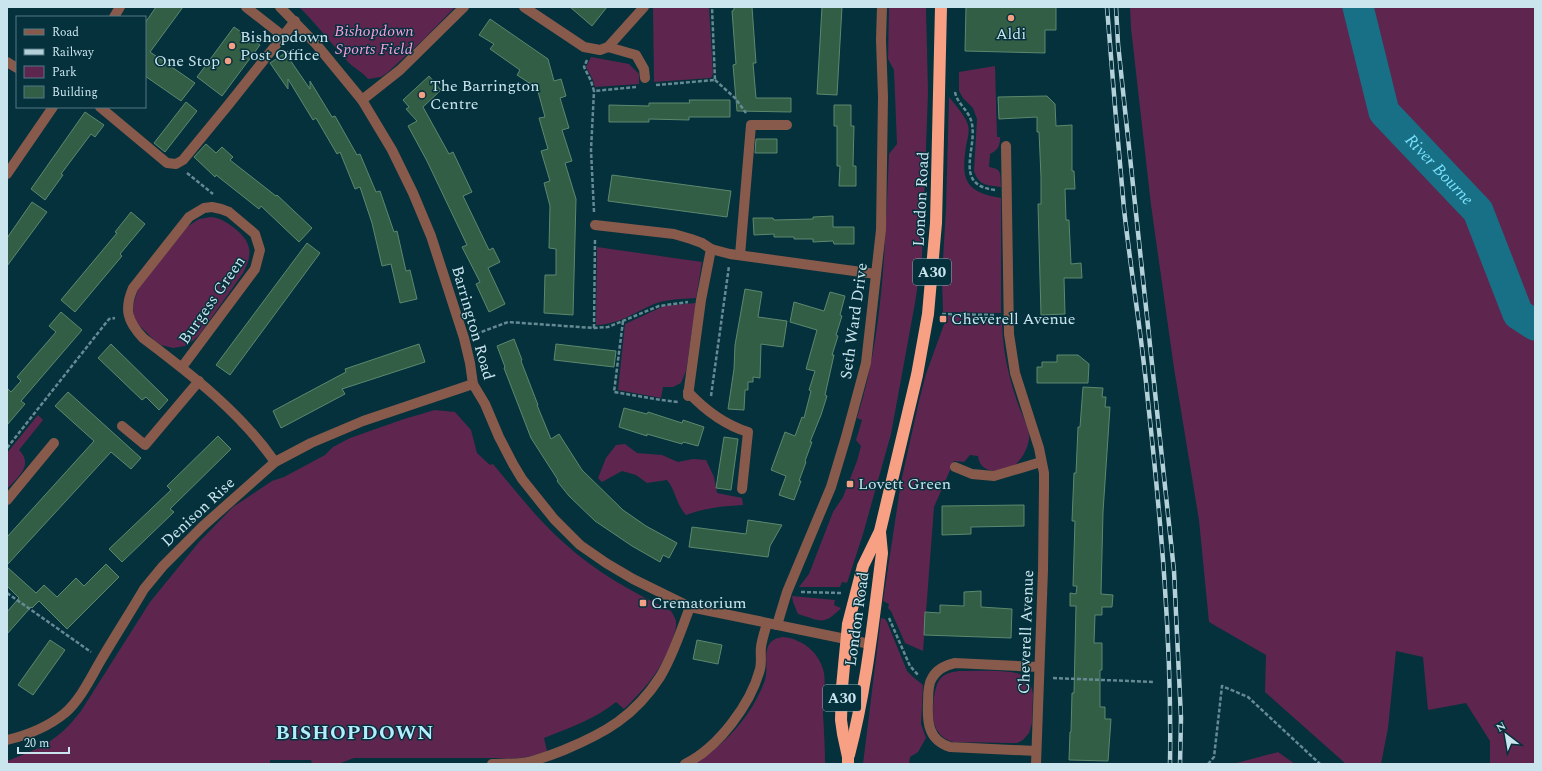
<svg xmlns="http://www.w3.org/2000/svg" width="1542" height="771" viewBox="0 0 1542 771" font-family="Spectral,serif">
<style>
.green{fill:#5e264f}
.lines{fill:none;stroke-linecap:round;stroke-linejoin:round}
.river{stroke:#177085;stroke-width:31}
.building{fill:#335e46;stroke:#5c886f}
.path{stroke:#668a94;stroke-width:2.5;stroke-dasharray:4 2;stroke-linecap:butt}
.minor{stroke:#875a4c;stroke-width:10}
.highway{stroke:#f8a084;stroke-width:12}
.rail-casing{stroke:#b4d1da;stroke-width:4.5}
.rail{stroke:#04313c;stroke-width:3;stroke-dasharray:9;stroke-linecap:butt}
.poi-dot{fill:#f39f84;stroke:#04313c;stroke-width:1.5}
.labels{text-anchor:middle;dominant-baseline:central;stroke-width:3;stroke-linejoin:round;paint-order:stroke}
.shield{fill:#04313c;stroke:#8fafb9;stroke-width:1}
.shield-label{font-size:15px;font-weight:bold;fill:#cae5ee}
.park-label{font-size:16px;font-style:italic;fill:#fa9ddf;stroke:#04313c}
.poi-label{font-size:16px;fill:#cae5ee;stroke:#04313c;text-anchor:start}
.street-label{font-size:16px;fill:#cae5ee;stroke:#04313c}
.water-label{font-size:17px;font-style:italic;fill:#7adffc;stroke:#04313c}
.district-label{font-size:20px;font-weight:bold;letter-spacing:1px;fill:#b5edfe;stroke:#04313c}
</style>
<rect width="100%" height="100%" fill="#04313c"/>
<g class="green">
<path d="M299 7H455L425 38 387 73 381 77 368 79C363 72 355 69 349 63 332 45 317 24 299 7Z"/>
<polygon points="653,7 709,7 713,74 711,78 654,82"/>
<path d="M889 7H926L928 93 922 256 915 303 891 434 863 534 847 583 842 582 840 587H799L809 574 833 512 843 497 857 461 861 446 856 440 862 420 857 418C884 333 885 243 889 154L897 144 894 70 888 59Z"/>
<polygon points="1130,7 1535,7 1535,764 1490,764 1490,741 1466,703 1428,710 1423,657 1396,651 1388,728 1381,764 1346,764 1265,692 1266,655 1209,622 1199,520 1174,368 1151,205 1131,28"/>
<polygon points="591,57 629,64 639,74 639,84 595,87 593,80 586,67"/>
<path d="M995 66 997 137H1000C1000 146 998 150 990 154L989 167C1003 169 1000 175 1001 187 987 185 979 186 974 171L977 119 973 108 963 98 959 91V72Z"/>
<path d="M949 97C955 105 965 115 968 125 970 132 967 140 966 146 961 180 965 192 1001 198V313L943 312 942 277 946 208Z"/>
<path d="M211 217C220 218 226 222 233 227 251 241 254 253 243 273L200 334 194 340 185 346 173 348 161 345 154 340 136 322 134 317 133 306 138 289 187 227 199 219Z"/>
<path d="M597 247 702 262 696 298C682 299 667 299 654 304 633 313 620 324 596 325Z"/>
<polygon points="696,303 686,371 681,383 673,387 663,387 661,398 618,390 625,324 664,306"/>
<path d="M947 316 1002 317C1002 345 1007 371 1016 398 1019 410 1030 427 1029 439 1028 448 1021 462 1012 467 999 473 980 474 978 456L970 455 964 462 954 461 934 507 923 651 905 643 891 611 888 608 889 604 883 601 901 482 919 401 926 374Z"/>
<path d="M435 410 455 412 471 430 477 453 490 465 493 464C515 490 537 519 563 542 595 572 633 592 671 611 674 616 677 620 676 626 674 640 663 663 655 674 646 687 635 698 624 709L616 702C595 719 569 728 544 738L547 751C528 758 516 760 496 758H354L338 764H312L311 760H270V764H7V761C41 748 58 741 81 711L150 602 199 542 233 507 272 481 284 477 325 455 333 447 350 438 404 419Z"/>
<path d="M38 415 43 420 19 450C34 465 18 477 7 489V453Z"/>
<path d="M625 444 637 453 662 455 678 462 693 459 706 460 714 477 717 493 742 498 743 505C723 506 705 508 686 515 676 504 676 491 667 480L647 483 636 475 622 471 602 482 598 478 606 458 616 445Z"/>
<path d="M792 596 835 600 834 605 841 608C823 627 819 620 798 614L793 602Z"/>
<polygon points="881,618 885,619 887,622 907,671 913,677 923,685 921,724 926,738 918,752 910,757 909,764 863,764"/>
<path d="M783 637C803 639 820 653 824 673 826 687 823 701 823 714 824 731 825 747 825 764H695C726 743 752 716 765 680 770 664 758 640 783 637Z"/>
<path d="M959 671C972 671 1012 669 1022 675 1028 679 1032 686 1033 694L1032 723 1029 733 1023 740 1017 743H1011L953 742C945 740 938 734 935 726 931 717 933 685 941 678 946 673 952 672 959 671Z"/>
<polygon points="1278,752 1295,764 1233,764"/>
</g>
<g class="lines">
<path class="river" id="s1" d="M1358 7 1384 112 1478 211 1518 314 1535 325"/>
</g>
<g class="building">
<polygon points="156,7 183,7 150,52 195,83 181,101 145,76 145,23"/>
<polygon points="570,7 607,7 592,26"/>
<polygon points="734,7 752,7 756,63 753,63 756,98 791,98 791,112 737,111 733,65 736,64 732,11 734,10"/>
<polygon points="822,7 842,7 837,95 817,94"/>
<polygon points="966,7 1056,7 1056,30 1045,30 1045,53 965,51"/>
<polygon points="490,19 548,59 554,81 561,79 566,96 560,98 569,128 562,130 572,161 565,163 576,199 573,315 544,313 545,275 556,275 556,249 549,248 550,206 544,183 550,181 541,151 548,149 539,118 545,117 537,88 517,75 520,70 490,49 494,44 479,35"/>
<polygon points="234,27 260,45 222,96 197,77"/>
<polygon points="288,51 288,57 310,89 310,81 332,117 335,116 357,155 360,154 376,192 380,191 394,232 397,231 406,271 410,270 417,299 400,303 391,264 382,266 372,223 360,187 355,189 340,152 337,154 316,118 313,120 288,79 288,89 270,63"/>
<polygon points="429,76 441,90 423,107 449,154 453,152 472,192 463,196 489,250 493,248 500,262 488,268 505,304 489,312 476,284 480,282 462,247 467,245 427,161 408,126 417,121 406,109 409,107 403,100"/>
<polygon points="1047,96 1055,104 1056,126 1072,125 1072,171 1074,171 1075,189 1065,189 1066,220 1069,220 1071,264 1081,263 1082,278 1064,278 1065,314 1041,315 1038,204 1041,204 1041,177 1039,132 1037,132 1037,117 999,119 998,97"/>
<polygon points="689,100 730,100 730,117 689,117 689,120 649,119 649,122 609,122 609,105 649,106 649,103 690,103"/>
<polygon points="186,102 197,111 165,152 154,143"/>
<polygon points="834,105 851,105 851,126 854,126 853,166 856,166 856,186 839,186 840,166 837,166 837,126 834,126"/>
<polygon points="85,112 104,125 95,137 91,134 61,174 63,175 45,200 31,189"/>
<polygon points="756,139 777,139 777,153 755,153"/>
<polygon points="206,144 216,153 222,147 233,157 230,160 276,196 277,195 312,228 299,242 261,206 259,209 216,175 215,177 194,157"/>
<polygon points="612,175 731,191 727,217 608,201"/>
<polygon points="32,202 47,212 7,266 7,238"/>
<polygon points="131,212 145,224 120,254 122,256 75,312 61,300 117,233 115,232"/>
<polygon points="833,216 833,227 854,227 854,244 834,244 833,241 813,242 813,239 794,239 794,237 774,237 774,234 754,235 753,218 773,218 774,220 813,219 813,217"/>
<polygon points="307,243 320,253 230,375 216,365"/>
<polygon points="745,289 762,292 758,317 787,321 783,347 761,344 760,378 753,377 753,382 748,382 748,390 745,390 744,410 728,409 734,369 735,345"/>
<polygon points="830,292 845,296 840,315 842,316 836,335 838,336 832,355 834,355 825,395 827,396 821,415 810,442 812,442 805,461 806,462 799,481 801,481 794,500 779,495 786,476 771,470 785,432 795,436 802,417 804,418 811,391 809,390 815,371 806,369 817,330 790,322 794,302 824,311"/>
<polygon points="61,312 82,330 21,401 25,404 7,425 7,388 11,392 21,381 17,377 56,332 49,326"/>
<polygon points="514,339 522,360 521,361 538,405 537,405 551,439 559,434 582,470 623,510 646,526 677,543 669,558 663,555 660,562 632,546 595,521 569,496 557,481 558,480 531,438 504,368 505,367 497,346"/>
<polygon points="111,344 168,400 159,410 146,397 142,400 98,358"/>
<polygon points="419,344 425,362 342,389 345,394 281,428 273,411 346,372 345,369"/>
<polygon points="556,344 616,351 614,367 554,360"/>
<polygon points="1057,355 1078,355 1089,364 1088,383 1037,383 1037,367 1042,367 1042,362 1057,362"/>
<polygon points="1083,387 1103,388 1102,397 1106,397 1105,407 1110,407 1103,512 1101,594 1113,595 1112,607 1102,607 1102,615 1095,615 1094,643 1102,643 1102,670 1100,670 1100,707 1105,707 1105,719 1111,719 1108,761 1069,760 1070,732 1071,732 1072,693 1074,693 1076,606 1070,606 1070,593 1076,594 1077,586 1073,586 1075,521 1072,521 1074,473 1076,473 1078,427 1080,427"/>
<polygon points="68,392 141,458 131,469 111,452 7,565 7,537 94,441 55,406"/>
<polygon points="624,408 647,414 648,412 682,423 683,420 704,427 698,446 683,442 682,444 647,434 647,436 619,427"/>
<polygon points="218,436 231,449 170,509 174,512 122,562 109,549 171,490 167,486"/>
<polygon points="724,437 738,439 731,490 716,488"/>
<polygon points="1024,505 1024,526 971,527 971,534 942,535 942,506"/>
<polygon points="748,520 782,525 770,546 768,557 689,547 692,527 746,534"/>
<polygon points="106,564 119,577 67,629 39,601 32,608 31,607 7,634 7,612 19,598 7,586 7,567 36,593 44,585 57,597 76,578 84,586"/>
<polygon points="981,591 981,607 1012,609 1011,638 924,635 925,612 940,613 940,605 964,606 964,592"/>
<polygon points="50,640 65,650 33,695 18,685"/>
<polygon points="697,640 722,645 718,664 693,659"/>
</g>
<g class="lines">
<g class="path">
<polyline points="587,60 584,67 591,81 594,91 636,87"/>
<polyline points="715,80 735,98 746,113"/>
<polyline points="656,85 715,80 712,7"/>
<path d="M955 92C957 104 970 111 972 124 977 150 953 185 995 190"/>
<polyline points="187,173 213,194"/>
<polyline points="594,212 591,150 594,91"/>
<polyline points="942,314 995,315"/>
<polyline points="623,321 614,392 661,400 678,402"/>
<polyline points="594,328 595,239"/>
<polyline points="476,334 508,322 594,328 608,327 659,306 688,302"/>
<polyline points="711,396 729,266"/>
<polyline points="7,448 109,319 115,318"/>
<polyline points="801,592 842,593"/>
<polyline points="7,593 91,652"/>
<polyline points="889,618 910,666 918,675"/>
<polyline points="1053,678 1154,682"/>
<polyline points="1208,764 1214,757 1222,686 1248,697 1320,764"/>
</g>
<g class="minor">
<polyline points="246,7 283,36"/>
<polyline points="280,7 316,44 362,100 392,150 413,193 431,236 464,338 470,363 473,384 485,404 499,437 513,464 522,479 554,519 580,545 606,563 633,579 690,607 870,644"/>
<polyline points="524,7 584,47 600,50 608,47 644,7"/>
<polyline points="114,17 120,7"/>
<polyline points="608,47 636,55 644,69 645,78"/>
<polyline points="7,62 17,68"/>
<polyline points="362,100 400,70 464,7"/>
<polyline points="100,107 167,163 176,164 183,160 229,104 295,21"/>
<polyline points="1006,146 1009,334 1015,373 1039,448 1044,473 1044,488 1043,570 1036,764"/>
<polyline points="7,174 53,107"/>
<polyline points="595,225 674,234 691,239 702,243 711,249 730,254 876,274"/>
<polyline points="740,255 751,125 787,125"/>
<path d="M182 367 255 269 260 250 255 234 229 212 221 209 212 207 204 208 189 217 133 288C124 309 127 321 143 338 192 375 240 412 275 462"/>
<path d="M688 392C705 410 725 425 748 432L742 489"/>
<polyline points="688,396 701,300 711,249"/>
<polyline points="122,426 145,445 199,381"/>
<polyline points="955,467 972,474 994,476 1041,462"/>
<polyline points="7,500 54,443"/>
<polyline points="777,625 787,592 831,487 846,437 866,363 881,230 883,97 881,40 882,7"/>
<path d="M7 740C28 735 48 727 65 713 81 699 91 677 101 660 115 636 130 613 144 589L163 566 203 526 275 462 311 443 363 421 473 384"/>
<path d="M1036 751 950 747C928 740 927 722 928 702 928 695 928 684 932 678 937 669 946 665 955 663L1039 667"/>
<path d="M492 764C505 763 520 765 532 761 543 758 554 754 564 750 605 733 635 716 660 677 673 656 681 630 690 607"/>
<path d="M685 764C718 748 751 704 760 669 762 662 760 654 761 647 762 639 765 631 767 623"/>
</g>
<g class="highway">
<path d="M849 755C865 694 872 632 880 569L882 553 880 532"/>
<polyline points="848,764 848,757 843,734 841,720 842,687 848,624 863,566 880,531 917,375 928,314 936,223 941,7"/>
</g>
<defs>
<g id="rail">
<path d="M1107 7C1112 74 1118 142 1124 209 1131 273 1142 337 1148 402 1161 522 1172 643 1170 764"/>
<polyline points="1116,7 1118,44 1174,571 1181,718 1180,764"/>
</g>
</defs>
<use href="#rail" class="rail-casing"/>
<use href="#rail" class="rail"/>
</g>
<g class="poi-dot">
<circle cx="1011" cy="18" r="4"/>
<circle cx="232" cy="46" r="4"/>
<circle cx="228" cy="61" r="4"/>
<circle cx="422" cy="95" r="4"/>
<rect x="939" y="315" width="8" height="8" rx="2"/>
<rect x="846" y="480" width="8" height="8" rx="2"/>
<rect x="639" y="599" width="8" height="8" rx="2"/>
</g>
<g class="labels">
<g class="shield">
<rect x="913" y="259" width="38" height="26" rx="3"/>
<rect x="823" y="685" width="38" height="26" rx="3"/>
</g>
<g class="shield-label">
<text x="932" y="272">A30</text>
<text x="842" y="698">A30</text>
</g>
<g class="park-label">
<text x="374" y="31">Bishopdown<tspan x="374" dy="18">Sports Field</tspan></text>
</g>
<g class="poi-label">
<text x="1011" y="34" text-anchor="middle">Aldi</text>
<text x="240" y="37">Bishopdown<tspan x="240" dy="18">Post Office</tspan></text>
<text x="220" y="61" text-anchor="end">One Stop</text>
<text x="430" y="86">The Barrington<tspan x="430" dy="18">Centre</tspan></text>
<text x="951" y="319">Cheverell Avenue</text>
<text x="858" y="484">Lovett Green</text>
<text x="651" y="603">Crematorium</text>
</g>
<g class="street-label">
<text transform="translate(921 199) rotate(-87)">London Road</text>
<text transform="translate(212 300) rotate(-55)">Burgess Green</text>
<text transform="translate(854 321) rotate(-82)">Seth Ward Drive</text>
<text transform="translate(473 323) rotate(74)">Barrington Road</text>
<text transform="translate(198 512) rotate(-43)">Denison Rise</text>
<text transform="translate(857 619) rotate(-82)">London Road</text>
<text transform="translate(1026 632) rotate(-88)">Cheverell Avenue</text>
</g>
<g class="water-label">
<text stroke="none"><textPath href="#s1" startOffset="188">River Bourne</textPath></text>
</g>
<g class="district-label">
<text x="355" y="733">BISHOPDOWN</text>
</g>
</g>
<rect width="1542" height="771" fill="none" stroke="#cae5ee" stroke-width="16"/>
<rect x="16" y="16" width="130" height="92" fill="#04313c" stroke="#537983"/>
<rect x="24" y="29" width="20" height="6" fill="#875a4c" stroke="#537983"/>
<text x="52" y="36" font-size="12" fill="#cae5ee">Road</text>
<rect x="24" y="49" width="20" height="6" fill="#b4d1da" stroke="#537983"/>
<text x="52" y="56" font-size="12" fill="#cae5ee">Railway</text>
<rect x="24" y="66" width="20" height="12" fill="#5e264f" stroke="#537983"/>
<text x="52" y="76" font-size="12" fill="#cae5ee">Park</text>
<rect x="24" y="86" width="20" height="12" fill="#335e46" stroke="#537983"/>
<text x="52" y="96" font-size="12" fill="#cae5ee">Building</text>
<g transform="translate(1506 735) rotate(329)" stroke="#04313c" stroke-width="3" paint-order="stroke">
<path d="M0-3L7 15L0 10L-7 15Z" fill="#cae5ee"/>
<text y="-6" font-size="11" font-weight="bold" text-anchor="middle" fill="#cae5ee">N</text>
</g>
<path d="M18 747v6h51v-6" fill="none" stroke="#cae5ee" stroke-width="2"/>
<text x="24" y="747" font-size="12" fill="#cae5ee" stroke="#04313c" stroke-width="3" paint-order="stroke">20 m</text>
</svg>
